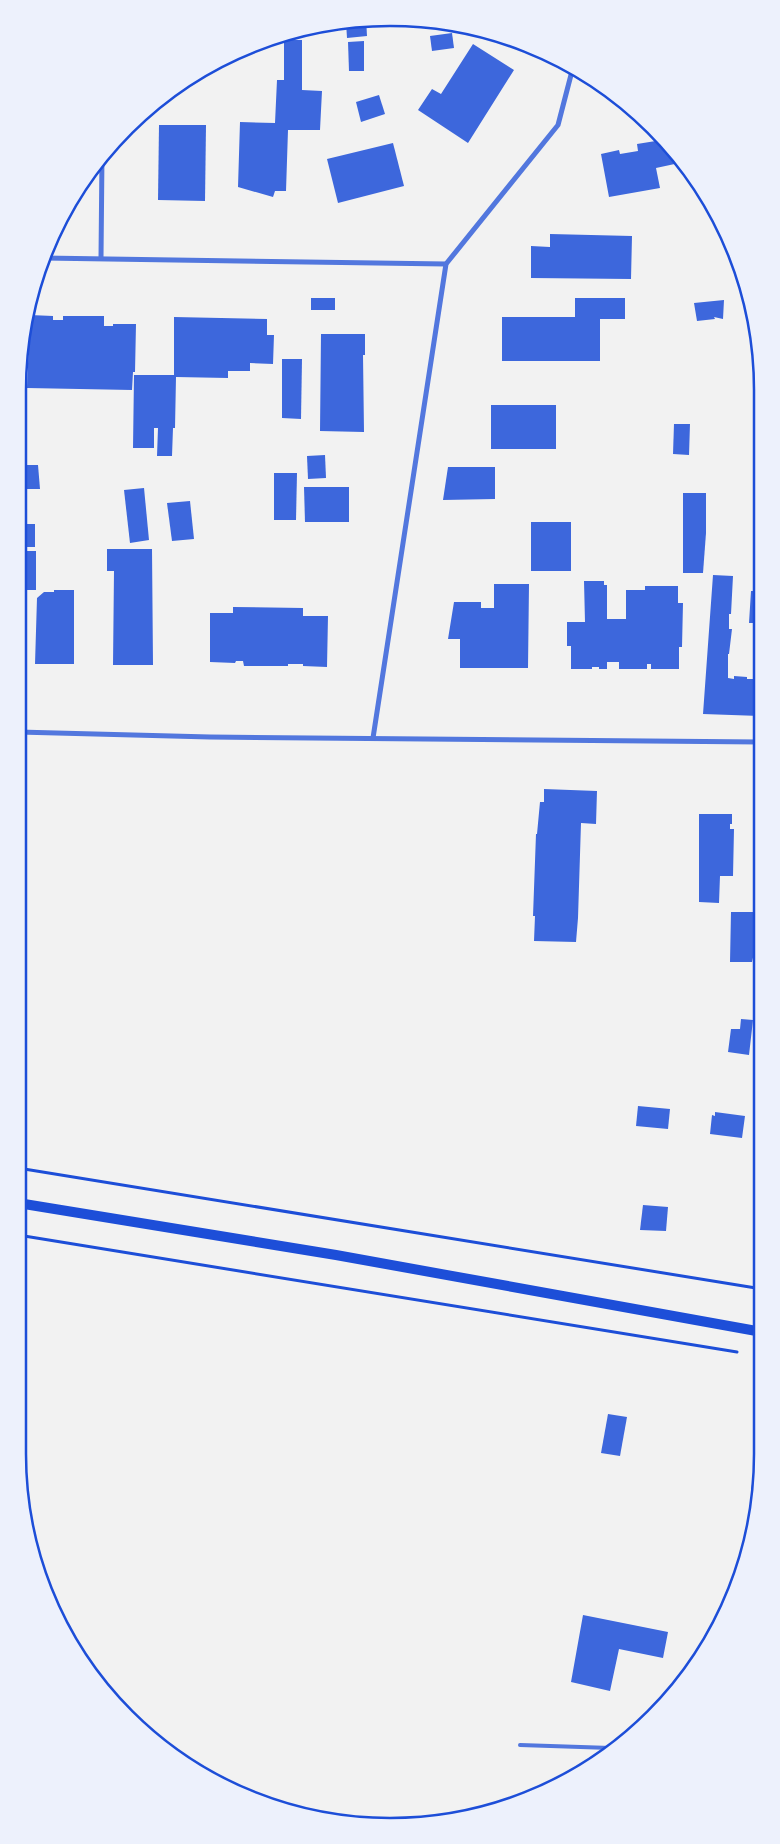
<svg xmlns="http://www.w3.org/2000/svg" width="780" height="1844" viewBox="0 0 780 1844" font-family="Ubuntu,sans-serif">
<style>
.building{fill:#3d67dc}
.lines{fill:none;stroke-linecap:round;stroke-linejoin:round}
.path{stroke:#1d4ed8;stroke-width:3}
.service{stroke:#5277de;stroke-width:4}
.minor{stroke:#5277de;stroke-width:5}
.secondary{stroke:#1d4ed8;stroke-width:10}
.rim{fill:none;stroke:#1d4ed8;stroke-width:2.5}
</style>
<rect width="100%" height="100%" fill="#f2f2f2"/>
<g class="building">
<polygon points="366,18 367,36 347,38 346,22"/>
<polygon points="452,33 454,48 432,51 430,36"/>
<polygon points="284,40 302,40 302,90 322,91 320,130 288,130 286,191 275,191 273,197 238,187 240,122 275,123 277,80 284,80"/>
<polygon points="364,41 364,71 349,71 348,42"/>
<polygon points="473,44 514,70 468,143 418,110 432,89 441,94"/>
<polygon points="379,95 385,114 361,122 356,102"/>
<polygon points="159,125 206,125 205,201 158,200"/>
<polygon points="662,140 684,162 656,168 660,188 609,197 601,154 619,150 620,154 638,151 637,144"/>
<polygon points="393,143 404,186 338,203 327,159"/>
<polygon points="550,234 632,236 631,279 531,278 531,246 550,247"/>
<rect x="311" y="298" width="24" height="12"/>
<polygon points="575,298 625,298 625,319 600,319 600,361 502,361 502,317 575,317"/>
<polygon points="724,300 723,319 714,317 715,319 697,321 694,303"/>
<polygon points="30,315 53,316 53,320 63,320 63,316 104,316 104,326 113,326 113,324 136,324 135,372 133,372 132,390 27,388"/>
<polygon points="174,317 267,319 267,335 274,335 273,364 250,363 250,371 228,371 228,378 176,377 175,428 173,428 172,456 157,456 158,428 154,428 154,448 133,448 134,375 174,375"/>
<polygon points="321,334 365,334 365,355 363,355 364,432 320,431"/>
<polygon points="282,359 302,359 301,419 282,418"/>
<polygon points="21,367 23,367 23,393 21,393 21,412 18,412 18,390"/>
<rect x="491" y="405" width="65" height="44"/>
<polygon points="674,424 690,424 689,455 673,454"/>
<polygon points="325,455 326,478 308,479 307,456"/>
<polygon points="18,465 38,465 40,489 18,489"/>
<polygon points="448,467 495,467 495,499 443,500"/>
<polygon points="274,473 297,473 296,520 274,520"/>
<polygon points="304,487 349,487 349,522 305,522"/>
<polygon points="144,488 149,540 130,543 124,490"/>
<polygon points="683,493 706,493 706,533 703,573 683,573"/>
<polygon points="190,501 194,539 172,541 167,503"/>
<rect x="531" y="522" width="40" height="49"/>
<rect x="18" y="524" width="17" height="23"/>
<polygon points="107,549 152,549 153,665 113,665 114,571 107,571"/>
<rect x="18" y="551" width="18" height="39"/>
<polygon points="756,570 760,570 760,623 749,623 751,591 754,591"/>
<polygon points="713,575 733,576 731,614 729,614 729,629 732,629 729,654 728,654 728,678 734,679 734,676 747,677 747,679 760,679 760,716 703,714"/>
<polygon points="584,581 604,581 604,585 607,585 607,619 626,619 626,590 645,590 645,586 678,586 678,603 683,603 682,647 679,647 679,669 651,669 651,664 647,664 647,669 619,669 619,662 607,662 607,669 599,669 599,667 592,667 592,669 571,669 571,646 567,646 567,622 585,622"/>
<polygon points="494,584 529,584 528,668 460,668 460,639 448,639 454,602 481,602 481,608 494,608"/>
<polygon points="54,590 74,590 74,664 35,664 37,598 44,592 54,592"/>
<polygon points="233,607 303,608 303,616 328,616 327,667 303,666 303,664 288,664 288,666 244,666 243,661 236,661 235,663 210,662 210,613 233,613"/>
<polygon points="544,789 597,791 596,824 581,823 578,918 576,942 534,941 535,916 533,916 536,834 537,834 540,802 544,802"/>
<polygon points="699,814 732,814 732,824 730,824 730,829 734,829 733,876 720,876 719,903 699,902"/>
<polygon points="731,912 761,912 761,953 754,953 752,962 730,962"/>
<polygon points="741,1019 753,1020 749,1055 728,1052 731,1029 740,1029"/>
<polygon points="638,1106 670,1109 668,1129 636,1126"/>
<polygon points="715,1112 745,1116 742,1138 710,1134 712,1115 715,1116"/>
<polygon points="643,1205 668,1207 666,1231 640,1230"/>
<polygon points="608,1414 627,1417 620,1456 601,1453"/>
<polygon points="757,1460 761,1461 756,1490 751,1489"/>
<polygon points="724,1598 731,1599 724,1615 720,1614"/>
<polygon points="583,1615 668,1632 663,1658 619,1649 610,1691 571,1682"/>
</g>
<g class="lines">
<g class="path">
<polyline points="18,1168 762,1289"/>
<polyline points="18,1235 737,1352"/>
</g>
<polyline class="service" points="520,1745 611,1748"/>
<g class="minor">
<polyline points="43,258 446,264"/>
<polyline points="101,258 102,155"/>
<polyline points="18,732 210,737 760,742"/>
<polyline points="373,738 446,264 558,125 572,71"/>
</g>
<polyline class="secondary" points="18,1203 336,1255 762,1332"/>
</g>
<path d="M0 0H780V1844H0ZM390 26H390A364 364 0 0 1 754 390V1454A364 364 0 0 1 390 1818H390A364 364 0 0 1 26 1454V390A364 364 0 0 1 390 26Z" fill="#edf1fc" fill-rule="evenodd"/>
<path class="rim" d="M390 26H390A364 364 0 0 1 754 390V1454A364 364 0 0 1 390 1818H390A364 364 0 0 1 26 1454V390A364 364 0 0 1 390 26Z"/>
</svg>
